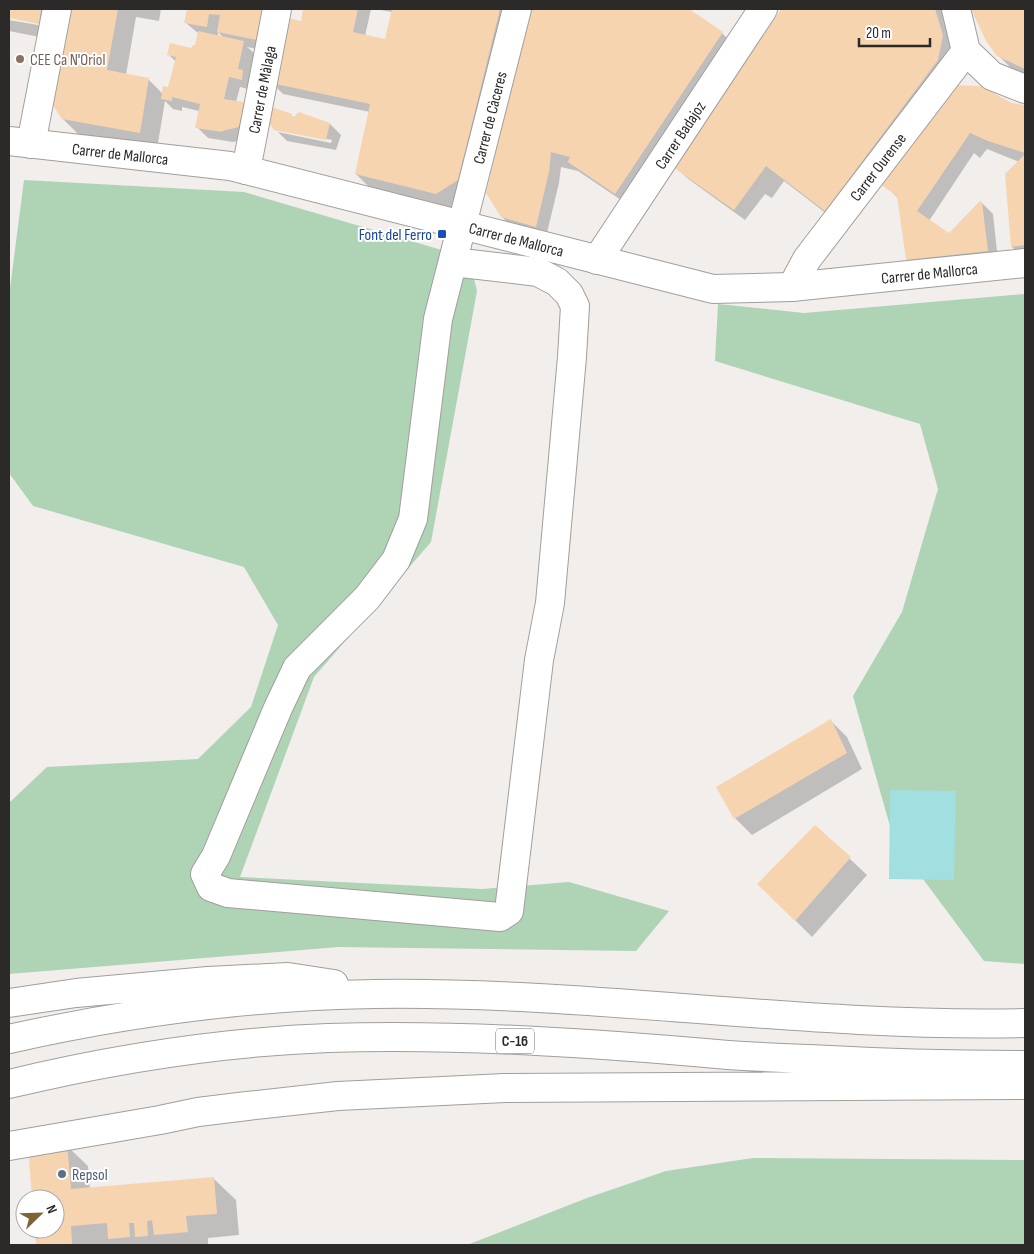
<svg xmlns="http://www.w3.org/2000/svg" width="1034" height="1254" viewBox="0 0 1034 1254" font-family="'Sofia Sans Condensed',sans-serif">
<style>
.green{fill:#afd3b5}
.water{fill:#a2dfe0}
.shadow{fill:#0003;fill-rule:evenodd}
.building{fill:#f7d4b0}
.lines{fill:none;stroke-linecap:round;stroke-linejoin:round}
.minor-casing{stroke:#a19e9c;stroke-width:30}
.highway-casing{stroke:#a19e9c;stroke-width:30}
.minor{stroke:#fff;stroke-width:28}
.highway{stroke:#fff;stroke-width:28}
.education-dot{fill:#8d6e63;stroke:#fff;stroke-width:2}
.transit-dot{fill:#1a4fb4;stroke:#fff;stroke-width:2}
.service-dot{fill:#5c6f8a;stroke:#fff;stroke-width:2}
.labels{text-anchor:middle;stroke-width:4;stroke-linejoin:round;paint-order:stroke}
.shield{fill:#fff;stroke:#6b6a69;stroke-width:1}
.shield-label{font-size:15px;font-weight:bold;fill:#2b2a29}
.education-label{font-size:16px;fill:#785e54;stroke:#fff;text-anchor:start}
.street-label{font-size:16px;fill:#2b2a29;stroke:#fff}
.transit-label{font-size:16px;fill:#164399;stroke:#fff;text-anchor:end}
.service-label{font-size:16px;fill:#4e5e75;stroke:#fff;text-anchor:start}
</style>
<rect width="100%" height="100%" fill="#f1eeec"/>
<path class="green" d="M24,180L244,192L469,258L477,291L431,542L314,677L240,877L482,889L569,882L669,911L636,951L338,947L9,974V803L47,767L198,759L251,707L278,625L244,567L33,506L9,473V296Z
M1025,294V964L984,961L894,840L853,696L902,612L938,489L920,424L715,361L718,304L804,313Z
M753,1158L1025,1160V1245H467L587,1198L666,1171Z"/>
<path class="water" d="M890,790L956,791L954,880L889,879Z"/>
<path class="shadow" d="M9,9H61L55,40L9,31V20L44,26L45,24L9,17Z
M63,9H161L159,21L136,17L126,75L149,80L163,94L169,89L176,62L168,54L192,49L196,46L199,34L186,23L188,9H268V51L247,47L254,53L249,78L254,83L252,90L240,87L236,102L244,103L255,114L250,138L233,142L208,138L197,127L199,111L182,107V111L173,109L165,101L157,149L80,136L63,119ZM218,32L224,38L218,37Z
M305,9H371L365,36L386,41L392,12L375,9H514L453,209L373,191L356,174L370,112L283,94L272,83L302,22Z
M532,9H686L722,33L733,44L627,204L578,171L561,167L559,183L546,237L513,228L502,217L515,78Z
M782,9H948L959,52L836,221L784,181L772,198L765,194L745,220L687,178L676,167Z
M973,9H1025V78L1015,72L998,55L976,18Z
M1012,104L1025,106V258H1023L1012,247L1019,162L987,149L980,158L974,153L929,221L949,234L982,203L993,214L998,261L918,270L907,259L899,199L882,183Z
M291,115L294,118L330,124L341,135L336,150L287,141L278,132L331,143L332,140L277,129V131L275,129Z
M831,721L847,737L862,769L752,835L735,818L717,787Z
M816,827L867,875L812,937L759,884Z
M66,1145L88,1166L90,1189L214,1179L236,1200L239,1235L208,1238V1245H38L36,1229H55V1199H34Z"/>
<path class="building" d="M9,9H41L39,24L9,18Z
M62,9H118L107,70L149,78L140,133L62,119L46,95Z
M187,9H265L257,40L217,32L220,15L209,14L207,27L184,23Z
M303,9H358L353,32L385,39L392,9H500L458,180L436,194L355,174L370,104L271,83L284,17L301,21Z
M530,9H689L723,32L615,194L568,162L570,157L551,152L549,172L536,227L501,217L486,193Z
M781,9H935L943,35L938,60L825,211L766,166L734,210L674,168L714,110Z
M971,9H1025V69L997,56L986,41Z
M198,31L244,41L238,69L243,70L242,80L229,77L224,99L244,102L239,127L222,131L223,132L195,128L200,104L172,97V101L161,99L163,86L168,87L176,57L167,55L170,43L191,48L193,45H195Z
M953,85L980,86L1012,103L1025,105V153L988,141L970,133L917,211L949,233L980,201L982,202L988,251L906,260L897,196L880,184Z
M266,105L292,114V117L295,116L299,112L330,123L326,140L274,130L263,115Z
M1025,154V245L1011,247L1005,174Z
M831,719L847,753L734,819L716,787Z
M815,825L851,857L795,921L757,884Z
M67,1143L71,1189L214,1177L217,1214L186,1216L188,1232L154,1235L152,1220L147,1221L148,1236L135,1237L134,1223H129L130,1237L108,1239L107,1223L71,1226L72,1244L36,1245L35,1229H55V1199H32L28,1146Z"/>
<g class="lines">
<defs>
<g id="minor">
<path d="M956,9L966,51L992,76L1025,89"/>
<path id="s1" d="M9,141L230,166L713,289L792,287L1025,263"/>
<path d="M31,144L57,9"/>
<path id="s2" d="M246,170L277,9"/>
<path id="s3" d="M597,260L763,9"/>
<path id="s4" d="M453,262L538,272L557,282L569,294L575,306L572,357L550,603L539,660L509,911L500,917L228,893L211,887L205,874L216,856L278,708L297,668L367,598L396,560L413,519L438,319L517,9"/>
<path id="s5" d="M792,287L807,259L966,51"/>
<path d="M9,1146L160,1120L198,1112L247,1106L338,1096L505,1088"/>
</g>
<path id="highway" d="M9,1003L76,993L208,981L288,977L334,984
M9,1039C129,1012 251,996 375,994C592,991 808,1028 1025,1023
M9,1084C113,1059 221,1042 328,1038C461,1034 595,1043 728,1055C755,1057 783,1058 810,1059C882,1063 953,1065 1025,1065
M505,1088L1025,1085"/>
</defs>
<use href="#minor" class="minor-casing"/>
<use href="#highway" class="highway-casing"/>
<use href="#minor" class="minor"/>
<use href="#highway" class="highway"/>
</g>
<circle class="education-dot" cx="20" cy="59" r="5"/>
<rect class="transit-dot" x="437" y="229" width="10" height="10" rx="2.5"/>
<circle class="service-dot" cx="62" cy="1174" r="5"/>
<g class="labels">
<rect class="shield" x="496" y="1028.5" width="38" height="25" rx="4"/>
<g class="shield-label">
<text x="515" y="1046">C-16</text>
</g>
<g class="education-label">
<text x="30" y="65">CEE Ca N'Oriol</text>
</g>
<g class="street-label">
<text dy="6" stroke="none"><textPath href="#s2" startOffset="82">Carrer de Màlaga</textPath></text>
<text dy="6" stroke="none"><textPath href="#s4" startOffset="1889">Carrer de Càceres</textPath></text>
<text dy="6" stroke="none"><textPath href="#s3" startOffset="150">Carrer Badajoz</textPath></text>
<text dy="6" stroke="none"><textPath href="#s1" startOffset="112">Carrer de Mallorca</textPath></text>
<text dy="6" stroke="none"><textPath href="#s5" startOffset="148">Carrer Ourense</textPath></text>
<text dy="6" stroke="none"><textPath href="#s1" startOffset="518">Carrer de Mallorca</textPath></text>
<text dy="6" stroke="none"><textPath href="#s1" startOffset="938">Carrer de Mallorca</textPath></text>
</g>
<g class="transit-label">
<text x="432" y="240">Font del Ferro</text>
</g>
<g class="service-label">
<text x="72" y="1180">Repsol</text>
</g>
</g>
<rect width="1034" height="1254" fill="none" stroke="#2b2a29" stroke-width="20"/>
<g transform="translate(40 1214) rotate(67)"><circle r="24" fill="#ffffff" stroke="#aaaaa9"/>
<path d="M0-4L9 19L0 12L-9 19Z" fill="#7d6435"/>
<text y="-8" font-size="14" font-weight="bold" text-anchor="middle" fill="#2b2a29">N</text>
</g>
<path d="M859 38v8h71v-8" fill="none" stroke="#2b2a29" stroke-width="2.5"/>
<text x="866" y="38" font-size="15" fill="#2b2a29" stroke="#ffffff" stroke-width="4" paint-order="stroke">20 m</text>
</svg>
